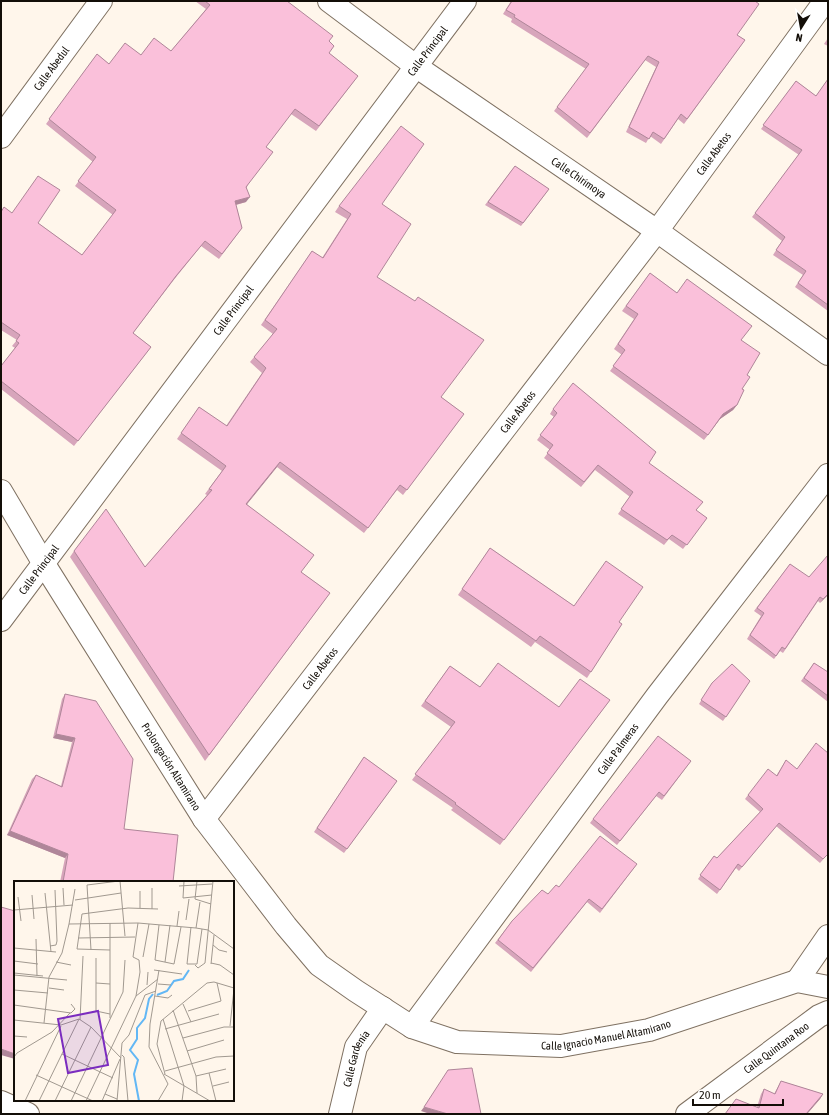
<svg xmlns="http://www.w3.org/2000/svg" width="829" height="1115" viewBox="0 0 829 1115" font-family="'Asap Condensed',sans-serif">
<style>
.lines{fill:none;stroke-linecap:round;stroke-linejoin:round}
.minor-casing{stroke:#7f7162;stroke-width:24}
.minor{stroke:#fff;stroke-width:22}
.wall{fill:#d7a5bb}
.shaded-wall{fill:#af8699}
.building{fill:#fac0da;stroke:#af8699}
.labels{text-anchor:middle;stroke-width:3;stroke-linejoin:round;paint-order:stroke}
.street-label{font-size:11px;fill:#130e08;stroke:#fff}
.inset-river{fill:none;stroke:#62b7f5;stroke-width:2}
.inset-road{fill:none;stroke:#a19990;stroke-width:1}
.view{fill:#7b2cbf;fill-opacity:0.15;stroke:#7b2cbf;stroke-width:2}
.inset-edge{fill:none;stroke:#130e08;stroke-width:2}
</style>
<rect width="100%" height="100%" fill="#fff6eb"/>
<g class="lines">
<defs>
<g id="minor">
<path id="s1" d="M329,1L417,67L657,231L828,354"/>
<path id="s2" d="M1,137L101,1"/>
<path id="s3" d="M1,491L44,564L204,819L286,926L319,965L356,991L412,1027L457,1042L561,1046L649,1030L797,981L828,987"/>
<path id="s4" d="M1,620L465,1"/>
<path id="s5" d="M204,819L657,231L825,1"/>
<path d="M797,981L828,936"/>
<path id="s6" d="M412,1027L657,696L828,475"/>
<path d="M1,1102L28,1114"/>
<path id="s7" d="M340,1114L356,1047L383,1008"/>
<path id="s8" d="M687,1114L819,1016L828,1012"/>
</g>
</defs>
<use href="#minor" class="minor-casing"/>
<use href="#minor" class="minor"/>
</g>
<path class="wall" d="M195,1H287L329,41V53L358,76L316,131L291,114L266,147L247,187L246,202L236,205L242,228L219,259L201,246L173,281L133,333L151,347L74,446L1,389V366L15,348L12,346L17,340L1,330V212L12,213L38,223L82,255L113,215L75,186L93,162L46,124L97,54L109,64L141,55L171,51L206,9Z
M511,1L737,35L745,40L684,124L678,119L661,144L650,136L646,143L626,132L656,67L645,60L587,138L554,111L586,69L511,22L512,19L503,14Z
M828,38V46L824,44Z
M828,79V311L795,287L803,275L773,255L782,241L752,217L799,155L761,129L796,81L816,96Z
M515,166L549,189L521,226L485,205Z
M382,204L377,277L441,397L464,414L403,495L397,490L364,533L277,467L247,504L301,572L330,593L205,761L70,557L74,551L145,567L207,495L205,494L222,471L177,439L199,407L226,426L262,373L250,362L273,334L261,325L312,251L322,258L347,219L335,212L339,206Z
M650,273L741,340L747,375L737,405L733,410L720,419L704,440L610,371L622,355L614,349L634,319L622,311Z
M553,409L649,463L697,511L707,518L683,549L669,539L664,545L618,514L630,497L595,470L581,487L544,458L550,450L537,440L554,417L550,414Z
M490,548L574,606L619,622L622,624L587,678L535,642L531,647L458,595Z
M790,564L828,595L820,603L818,601L783,653L780,651L774,659L747,639L761,616L754,611Z
M814,663L828,672V702L801,681Z
M450,666L480,687L559,707L610,700L500,845L451,810L453,808L412,780L451,727L421,706Z
M750,681L723,721L699,704L712,683Z
M65,694L124,829L173,882H60L65,858L7,835L32,779L36,775L61,786L72,742L53,738L62,699Z
M364,757L397,781L344,853L314,832Z
M786,760L828,854L820,863L776,826L739,871L736,868L717,894L698,879L714,856L717,858L760,812L745,799L748,795L776,776Z
M691,761L662,800L656,796L617,845L590,823L593,819Z
M637,864L600,913L587,902L531,972L495,943L512,921L548,894L559,887Z
M781,1081L823,1094L820,1099L807,1114H725L757,1107L761,1094L764,1089L774,1094Z"/>
<path class="shaded-wall" d="M250,197L246,202L231,206L235,201Z
M737,405L733,410L720,419L704,440L723,414Z
M280,462L277,467L243,509L246,504Z
M828,594V595L820,603L823,599Z
M56,734L75,738L72,742L53,738Z
M10,831L68,854L65,858L7,835Z
M1,1049L15,1054V1059L1,1055Z
M823,1094L820,1099L807,1114H806Z
M424,1107L448,1114H430L421,1111Z"/>
<path class="building" d="M205,1H287L333,36L329,41L334,46L329,53L358,76L319,126L295,109L266,147L273,152L246,187L250,197L235,201L242,228L222,254L205,241L176,276L133,333L151,347L78,441L1,381V366L19,343L16,341L20,335L1,322V212L4,207L12,213L38,176L60,190L38,223L82,255L116,210L78,181L96,157L49,119L97,54L109,64L125,43L141,55L154,38L171,51L210,5Z
M512,1H755L759,4L737,35L745,40L687,119L681,114L664,139L653,132L649,139L629,127L659,62L648,56L590,133L557,107L589,64L514,17L515,15L506,10Z
M828,79V305L798,283L806,271L776,250L785,237L755,213L802,150L763,125L796,81L816,96Z
M401,126L424,144L382,204L411,224L377,277L415,301L418,297L484,340L441,397L464,414L407,490L400,485L368,528L280,462L246,504L314,555L301,572L330,593L209,755L74,551L106,509L145,567L212,490L209,489L226,466L181,433L199,407L227,426L266,368L254,357L277,329L265,320L312,251L323,258L351,214L339,206Z
M515,166L549,189L523,223L488,202Z
M650,273L677,293L687,279L752,326L741,340L760,353L747,375L750,377L742,389L744,390L737,405L723,414L708,435L613,366L625,350L618,344L638,314L626,306Z
M573,383L656,452L649,463L703,502L696,510L707,518L687,545L672,535L667,540L621,509L633,492L598,465L584,482L547,453L553,445L540,435L557,413L553,409Z
M490,548L574,606L606,561L643,587L619,622L622,624L591,672L540,636L536,641L462,589Z
M828,555V594L823,599L820,597L785,649L782,647L776,656L750,635L764,613L757,608L790,564L809,577Z
M498,663L559,707L580,679L610,700L504,840L455,804L456,803L415,774L455,722L425,701L450,666L480,687Z
M814,663L828,672V696L804,678Z
M732,664L750,681L726,717L701,700L712,683Z
M65,694L96,701L133,759L124,829L178,835L173,882H63L68,854L10,831L36,775L62,787L75,738L56,734Z
M658,736L691,761L664,796L659,792L620,841L593,819Z
M816,743L828,753V854L823,859L779,823L742,867L738,864L720,890L700,875L714,856L717,858L763,809L748,795L768,769L777,776L786,760L797,769Z
M364,757L397,781L347,849L317,828Z
M600,836L637,864L602,909L589,899L533,968L498,940L512,921L542,890L548,894L556,885L559,887Z
M1,907L15,911V1054L1,1049Z
M472,1068L481,1114H448L424,1107L448,1070Z
M781,1081L823,1094L806,1114H725L736,1099L759,1108L764,1089L775,1094Z"/>
<g class="labels">
<g class="street-label">
<text dy="4" stroke="none"><textPath href="#s4" startOffset="711">Calle Principal</textPath></text>
<text dy="4" stroke="none"><textPath href="#s2" startOffset="85">Calle Abedul</textPath></text>
<text dy="4" stroke="none"><textPath href="#s5" startOffset="838">Calle Abetos</textPath></text>
<text dy="4" stroke="none"><textPath href="#s1" startOffset="306">Calle Chirimoya</textPath></text>
<text dy="4" stroke="none"><textPath href="#s4" startOffset="387">Calle Principal</textPath></text>
<text dy="4" stroke="none"><textPath href="#s5" startOffset="514">Calle Abetos</textPath></text>
<text dy="4" stroke="none"><textPath href="#s4" startOffset="63">Calle Principal</textPath></text>
<text dy="4" stroke="none"><textPath href="#s5" startOffset="190">Calle Abetos</textPath></text>
<text dy="4" stroke="none"><textPath href="#s6" startOffset="346">Calle Palmeras</textPath></text>
<text dy="4" stroke="none"><textPath href="#s3" startOffset="324">Prolongación Altamirano</textPath></text>
<text dy="4" stroke="none"><textPath href="#s3" startOffset="881">Calle Ignacio Manuel Altamirano</textPath></text>
<text dy="4" stroke="none"><textPath href="#s8" startOffset="111">Calle Quintana Roo</textPath></text>
<text dy="4" stroke="none"><textPath href="#s7" startOffset="58">Calle Gardenia</textPath></text>
</g>
</g>
<g transform="translate(14 881)">
<rect width="220" height="220" fill="#fff6eb"/>
<path class="inset-river" d="M143,114L153,110L160,100L169,98L175,89M125,220L120,193L124,179L116,169L123,158V147L131,137L135,118L139,113"/>
<path class="inset-road" d="M106,0L111,55M170,0L169,17L198,14M183,0L181,18L197,23M165,5L198,3M49,7L50,24M126,10V27M31,12L37,71M18,14L20,38M4,16L7,40M61,19L107,12M138,28V7M0,29L59,24M172,39L175,18M96,42V137M55,43L61,8M145,44L141,79L160,83L167,46M163,45L165,30M177,46L173,83H183L188,48M182,47L186,21M64,57L121,56M22,58L23,95M199,64L205,69L213,71M36,65L42,64L43,60L41,9M0,67L42,71M77,69L73,4L105,0M96,69L63,68L68,33L114,27L144,28M48,72L55,43L124,42L182,47L194,49L220,68M129,76L135,43M82,77V130L96,133M0,80L24,83M42,81L57,84M151,81L156,44M197,82L206,84L220,94M197,83L200,54M181,84L184,87L191,82L199,0M140,89L168,93M0,92L29,95M0,94L53,99M82,102L96,103M144,103L157,104M133,104L134,91M35,107L50,109M0,109L34,112M122,115L144,98M141,115L154,117L158,114M169,123L177,141M0,124L57,132L61,128L57,123M159,129L182,195L183,212M174,130L207,120L203,102M149,138L170,205L168,220M0,139L47,144L65,138L77,146L107,177M66,139L69,75M30,142L35,96L48,72M216,145L220,108M151,148L205,133M0,155L13,156M169,157L210,146H220M173,170L210,159M48,173L99,197M108,174L110,176L114,220M0,176L3,172L38,151L56,132M151,190L202,176L220,175M195,192L202,220M150,193L196,220M151,193L143,163L147,140L193,102L200,101L220,107M22,194L79,220M182,195L212,188M199,205L215,201M91,213L103,218M11,220L47,145M25,220L65,138M41,220L77,146M57,220L109,111L111,79M72,220L122,115L126,91L125,79L119,76L124,42M88,220L106,178M103,220L108,162L115,154L131,114L142,110M144,220L154,203L135,166L136,143L145,89"/>
<path class="view" d="M84,130L94,184L54,192L44,138Z"/>
<rect width="220" height="220" class="inset-edge"/>
</g>
<rect width="829" height="1115" fill="none" stroke="#130e08" stroke-width="4"/>
<g transform="translate(801 28) rotate(191)" stroke="#ffffff" stroke-width="3" paint-order="stroke">
<path d="M0-3L7 15L0 10L-7 15Z" fill="#130e08"/>
<text y="-6" font-size="11" font-weight="bold" text-anchor="middle" fill="#130e08">N</text>
</g>
<path d="M693 1099v6h90v-6" fill="none" stroke="#130e08" stroke-width="2"/>
<text x="699" y="1099" font-size="12" fill="#130e08" stroke="#ffffff" stroke-width="3" paint-order="stroke">20 m</text>
</svg>
